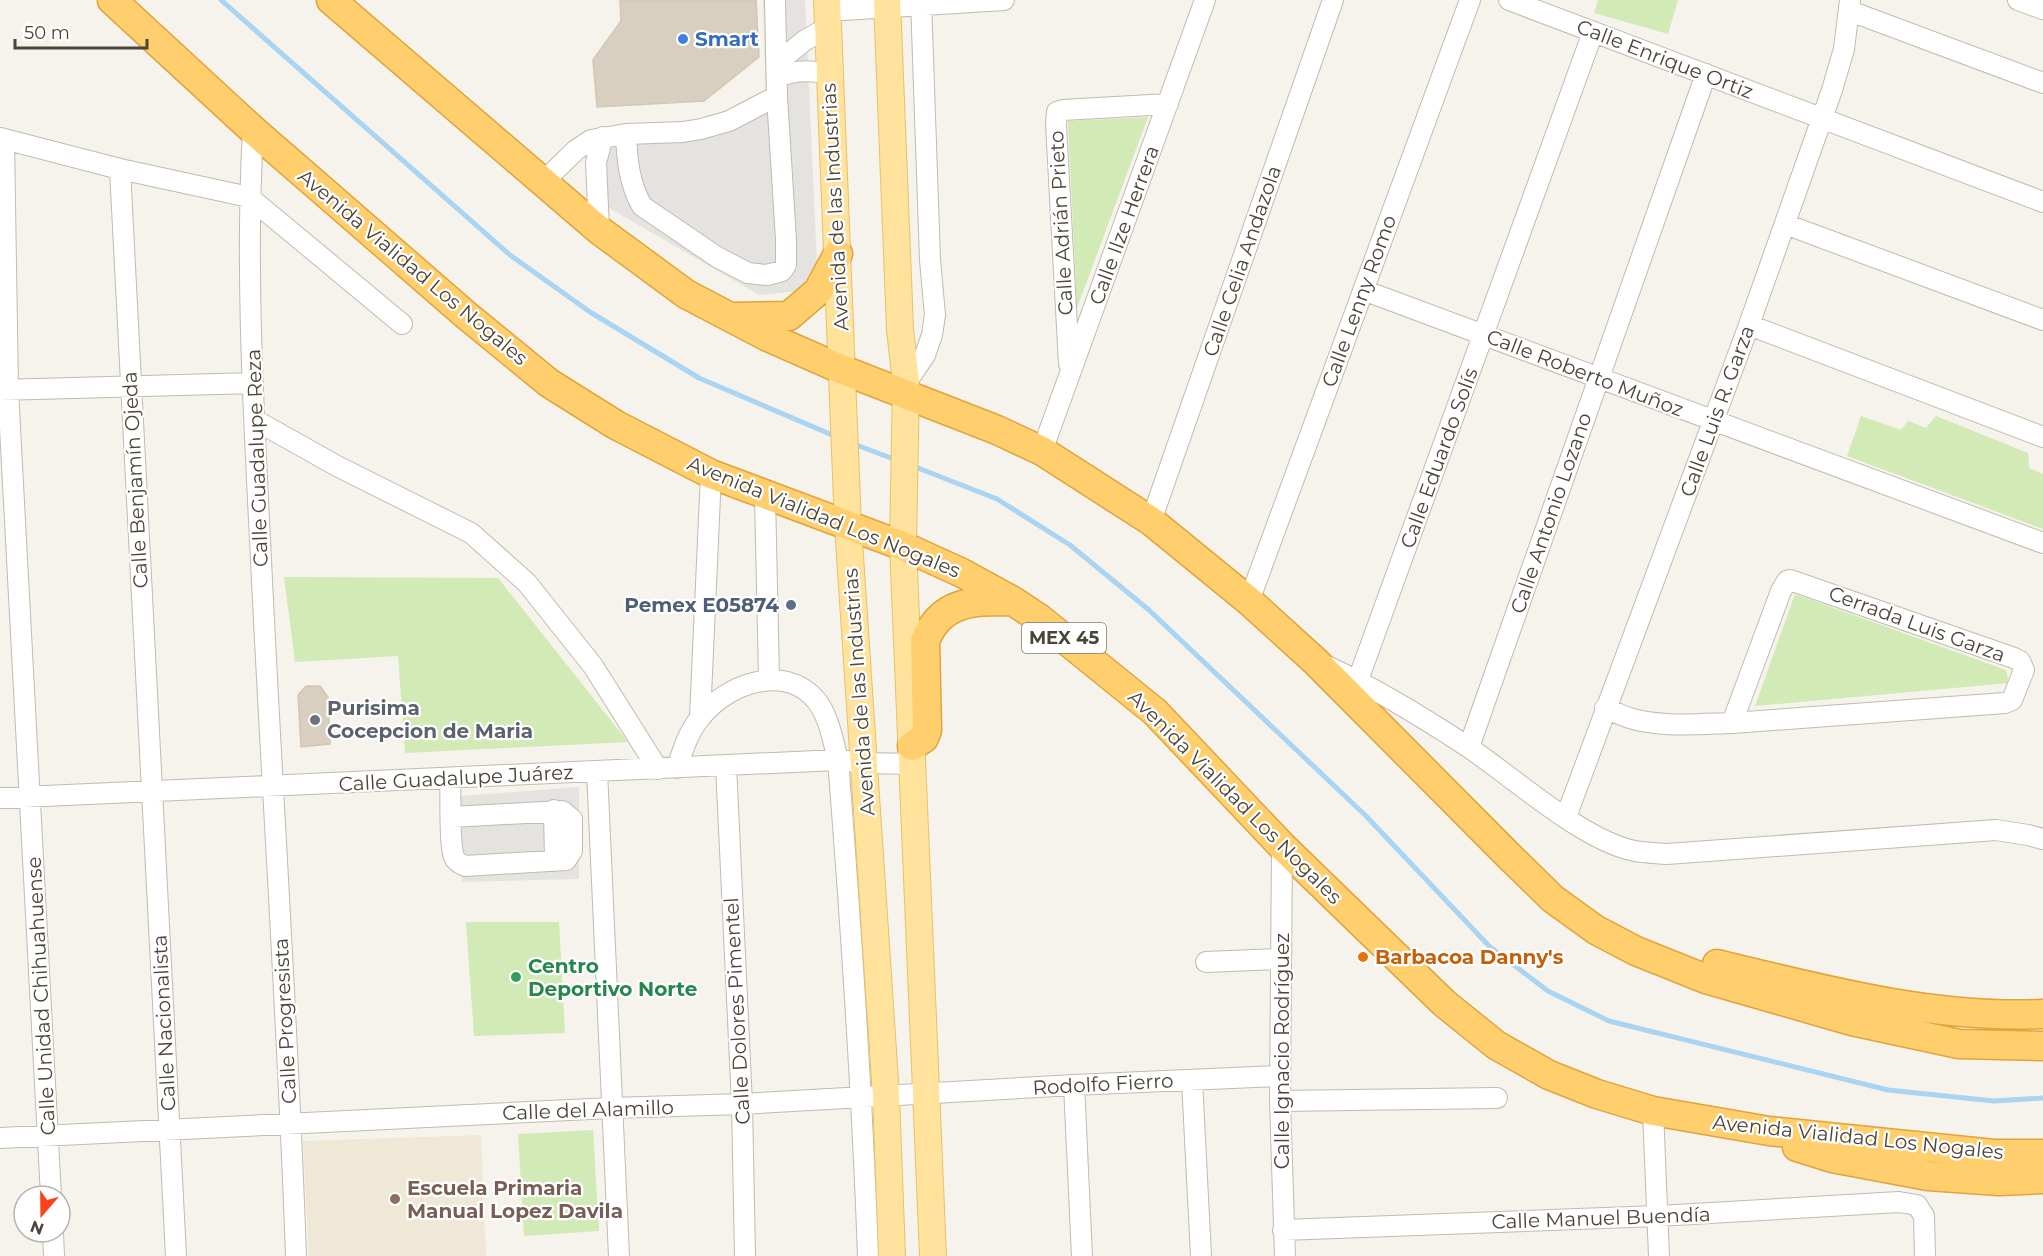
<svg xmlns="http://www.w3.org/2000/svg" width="2043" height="1256" viewBox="0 0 2043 1256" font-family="Montserrat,sans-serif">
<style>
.education{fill:#efe8d6}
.green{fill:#d2eab5}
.parking{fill:#e5e3e0}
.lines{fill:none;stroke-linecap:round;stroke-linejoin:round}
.stream{stroke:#a9d4f2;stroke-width:5}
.building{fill:#d8cfc1;stroke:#d3c7b4;stroke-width:1.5}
.minor-casing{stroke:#c2bbae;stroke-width:22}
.major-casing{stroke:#e6c16a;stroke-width:28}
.highway-casing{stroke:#e0a43c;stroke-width:31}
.minor{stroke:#fff;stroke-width:20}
.major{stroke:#ffe39c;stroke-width:26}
.highway{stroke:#ffcf6e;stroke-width:28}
.shop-dot{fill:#3f7fe0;stroke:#fff;stroke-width:2}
.service-dot{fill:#5c6f8a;stroke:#fff;stroke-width:2}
.worship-dot{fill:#6b7280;stroke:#fff;stroke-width:2}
.food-dot{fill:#e8710a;stroke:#fff;stroke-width:2}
.leisure-dot{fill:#2e9e5b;stroke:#fff;stroke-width:2}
.education-dot{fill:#8d6e63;stroke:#fff;stroke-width:2}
.labels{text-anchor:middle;stroke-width:4.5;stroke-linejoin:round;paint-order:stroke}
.shield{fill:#fff;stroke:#817c74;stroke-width:1.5}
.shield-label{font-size:18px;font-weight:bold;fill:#4b4439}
.shop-label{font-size:20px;font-weight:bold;fill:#366cbe;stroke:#fff;text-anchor:start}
.street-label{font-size:20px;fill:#4b4439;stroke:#fff}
.service-label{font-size:20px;font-weight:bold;fill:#4e5e75;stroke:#fff;text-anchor:end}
.worship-label{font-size:20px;font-weight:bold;fill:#5b616d;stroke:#fff;text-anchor:start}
.food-label{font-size:20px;font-weight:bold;fill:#c56008;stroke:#fff;text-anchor:start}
.leisure-label{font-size:20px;font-weight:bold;fill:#27864d;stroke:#fff;text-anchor:start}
.education-label{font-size:20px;font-weight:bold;fill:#785e54;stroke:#fff;text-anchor:start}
</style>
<rect width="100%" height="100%" fill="#f6f3ec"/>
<path class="education" d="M481,1135L486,1256H309L303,1141Z"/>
<path class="green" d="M1598,0H1678L1668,34L1594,13Z
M1148,117L1077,308L1068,121Z
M1861,416L1901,430L1908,421L1926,428L1936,416L2028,453L2029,468L2043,474V529L1847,456Z
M284,577L498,578L628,742L405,753L398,656L295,662Z
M1795,594L2006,670L2009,683L1755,706Z
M466,922H559L565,1033L474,1036Z
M593,1130L599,1231L524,1236L518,1134Z"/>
<path class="parking" d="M763,0H805L817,264L799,291L759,295L609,208L604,142L715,136L766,107Z
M579,787V879L462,882L460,796Z"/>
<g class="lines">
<path class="stream" d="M221,0L510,255L590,312L699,378L837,437
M851,443L899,461
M913,466L997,499L1070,545L1149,610L1366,816L1490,947L1548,991L1609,1021L1888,1090L1994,1101L2043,1098"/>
</g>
<path class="building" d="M620,0H756L759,57L704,101L597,107L593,60L621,21Z
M306,686H320L328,697L330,744L301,747L298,695Z"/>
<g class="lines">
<defs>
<path id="minor" d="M1509,0L2043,202
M2018,0L2043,9
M827,11L1004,0
M1850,11L2043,83
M777,63L804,41L828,27
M777,77C796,70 810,70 830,74
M253,130C245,273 254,417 261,560C272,792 288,1024 296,1256
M626,134C627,160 629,183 642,206L717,257L748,273L767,275L782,271L786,265V240L777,96
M0,138L120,169L249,197L402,324
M4,139L8,390L51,1196
M120,169L176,1256
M543,182L576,150L591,140L626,134L683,132L701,129L729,121L777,96L775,0
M1785,224L2043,320
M599,230L596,162L603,137
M1363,290L2043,543
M1749,325L2043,437
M1069,364L1056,124L1057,112L1063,110L1168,104
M906,383L925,355L932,335L935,315L930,260L921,0
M0,390L253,383
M255,420L337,466L471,533L527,583L593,666L658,769
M1042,451L1205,0
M765,495L769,679
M1151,521L1333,0
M1249,601L1470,0
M1329,667C1377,689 1424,718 1468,747C1513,777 1583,841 1635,851C1645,853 1657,853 1667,854L1996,830L2028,835L2043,839
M1358,680L1593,32
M1605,708C1615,712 1626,718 1637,720C1668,727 1700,724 1732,723L2005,703L2012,700L2024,670L2020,661L2014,658L1790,580L1787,581L1781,591L1732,723
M700,717L711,474
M1469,747L1706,74
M726,765L742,1104L745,1256
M677,768C683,749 688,733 700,718C725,685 784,662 816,700C829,716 833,741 838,760C851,925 862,1090 868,1256
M597,771L619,1256
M450,778C451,794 449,845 454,857C456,862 460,864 465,866L566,860L572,851V819L562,811L452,817
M0,798L838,760L864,763L913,764
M554,810L555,861
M1566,817L1749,325L1832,90L1844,49L1850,0
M1282,846L1280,1101L1285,1256
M1206,962L1281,959
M1192,1080L1201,1256
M1074,1085L1082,1256
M1280,1101L1497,1098
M1653,1111L1659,1256
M0,1138L611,1108L742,1104L1074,1085L1280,1076
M1283,1230L1658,1216L1899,1202L1917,1205L1924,1216L1925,1256
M53,1232L54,1256"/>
<path id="major" d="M827,0L848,526L886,1096L892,1256
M887,0L900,329L906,383L903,546L933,1256"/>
<path id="highway" d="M112,0L253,130L466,315L549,383L616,425L711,474L903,546L962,573L1013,601L1040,619L1155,712L1282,846L1444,1003L1496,1045L1549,1075L1597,1094L1653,1111L1769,1131L1994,1154H2043
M331,0L599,230L686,294L768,337L843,370L997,430L1042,451L1151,521L1249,601L1315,661L1508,855L1553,899L1596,930L1636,951L1706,979L1852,1021L1959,1044L2043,1046
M733,317L789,316L818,291L838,254
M912,746L924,738L927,730L925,641C941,600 974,601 1012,601
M1717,964C1824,990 1932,1019 2043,1014
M1797,1147L1832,1158L1928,1176L1999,1181L2043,1179"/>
</defs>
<use href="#minor" class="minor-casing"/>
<use href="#major" class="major-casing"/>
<use href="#highway" class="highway-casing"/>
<use href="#minor" class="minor"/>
<use href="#major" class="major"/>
<use href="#highway" class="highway"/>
</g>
<circle class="shop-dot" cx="683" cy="39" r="6"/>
<circle class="service-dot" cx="791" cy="605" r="6"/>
<circle class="worship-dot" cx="315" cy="720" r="6"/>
<circle class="food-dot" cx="1363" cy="957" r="6"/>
<circle class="leisure-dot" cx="516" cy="977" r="6"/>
<circle class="education-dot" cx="395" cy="1199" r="6"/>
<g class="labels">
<rect class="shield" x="1022" y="623" width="84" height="30" rx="4.5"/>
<g class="shield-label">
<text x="1064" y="644">MEX 45</text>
</g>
<g class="shop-label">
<text x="695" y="46">Smart</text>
</g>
<g class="street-label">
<text transform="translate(1665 59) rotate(21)" y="7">Calle Enrique Ortiz</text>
<text transform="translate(835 207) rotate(-93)" y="7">Avenida de las Industrias</text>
<text transform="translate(1061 223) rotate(-93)" y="7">Calle Adrián Prieto</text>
<text transform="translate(1124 225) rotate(-70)" y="7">Calle Ilze Herrera</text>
<text transform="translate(1242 261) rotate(-71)" y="7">Calle Celia Andazola</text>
<text transform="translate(413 267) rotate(40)" y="7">Avenida Vialidad Los Nogales</text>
<text transform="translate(1359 301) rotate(-70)" y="7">Calle Lenny Romo</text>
<text transform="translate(1585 373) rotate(21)" y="7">Calle Roberto Muñoz</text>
<text transform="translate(1717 411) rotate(-70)" y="7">Calle Luis R. Garza</text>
<text transform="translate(257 458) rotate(-92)" y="7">Calle Guadalupe Reza</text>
<text transform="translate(1439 458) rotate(-70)" y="7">Calle Eduardo Solís</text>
<text transform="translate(135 480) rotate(-93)" y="7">Calle Benjamín Ojeda</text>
<text transform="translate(1551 513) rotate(-71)" y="7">Calle Antonio Lozano</text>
<text transform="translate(824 517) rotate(22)" y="7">Avenida Vialidad Los Nogales</text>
<text transform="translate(1917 624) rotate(20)" y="7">Cerrada Luis Garza</text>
<text transform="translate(859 692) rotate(-94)" y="7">Avenida de las Industrias</text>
<text transform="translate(456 778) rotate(-3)" y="7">Calle Guadalupe Juárez</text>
<text transform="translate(1235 797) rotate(45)" y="7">Avenida Vialidad Los Nogales</text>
<text transform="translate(41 996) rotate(-93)" y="7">Calle Unidad Chihuahuense</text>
<text transform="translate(737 1011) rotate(-93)" y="7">Calle Dolores Pimentel</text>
<text transform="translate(285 1021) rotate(-93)" y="7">Calle Progresista</text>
<text transform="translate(164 1023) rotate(-93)" y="7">Calle Nacionalista</text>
<text transform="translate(1282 1051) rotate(-90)" y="7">Calle Ignacio Rodríguez</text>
<text transform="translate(1103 1084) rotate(-3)" y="7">Rodolfo Fierro</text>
<text transform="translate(588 1110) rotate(-2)" y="7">Calle del Alamillo</text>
<text transform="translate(1858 1137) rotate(6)" y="7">Avenida Vialidad Los Nogales</text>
<text transform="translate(1601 1218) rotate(-2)" y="7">Calle Manuel Buendía</text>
</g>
<g class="service-label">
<text x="779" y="612">Pemex E05874</text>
</g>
<g class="worship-label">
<text x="327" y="715">Purisima<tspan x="327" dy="23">Cocepcion de Maria</tspan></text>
</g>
<g class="food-label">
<text x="1375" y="964">Barbacoa Danny's</text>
</g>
<g class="leisure-label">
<text x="528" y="973">Centro<tspan x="528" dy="23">Deportivo Norte</tspan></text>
</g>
<g class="education-label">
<text x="407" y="1195">Escuela Primaria<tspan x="407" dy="23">Manual Lopez Davila</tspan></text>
</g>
</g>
<g transform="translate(42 1214) rotate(200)"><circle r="28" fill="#ffffff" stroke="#b7b4b0" stroke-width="1.5"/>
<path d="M0-4.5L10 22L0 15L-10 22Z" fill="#fc3f1d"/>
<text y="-9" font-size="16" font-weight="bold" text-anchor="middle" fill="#4b4439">N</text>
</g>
<path d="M15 39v9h132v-9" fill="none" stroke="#4b4439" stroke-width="3"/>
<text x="24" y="39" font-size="18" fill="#4b4439" stroke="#ffffff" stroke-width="4.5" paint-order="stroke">50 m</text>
</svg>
